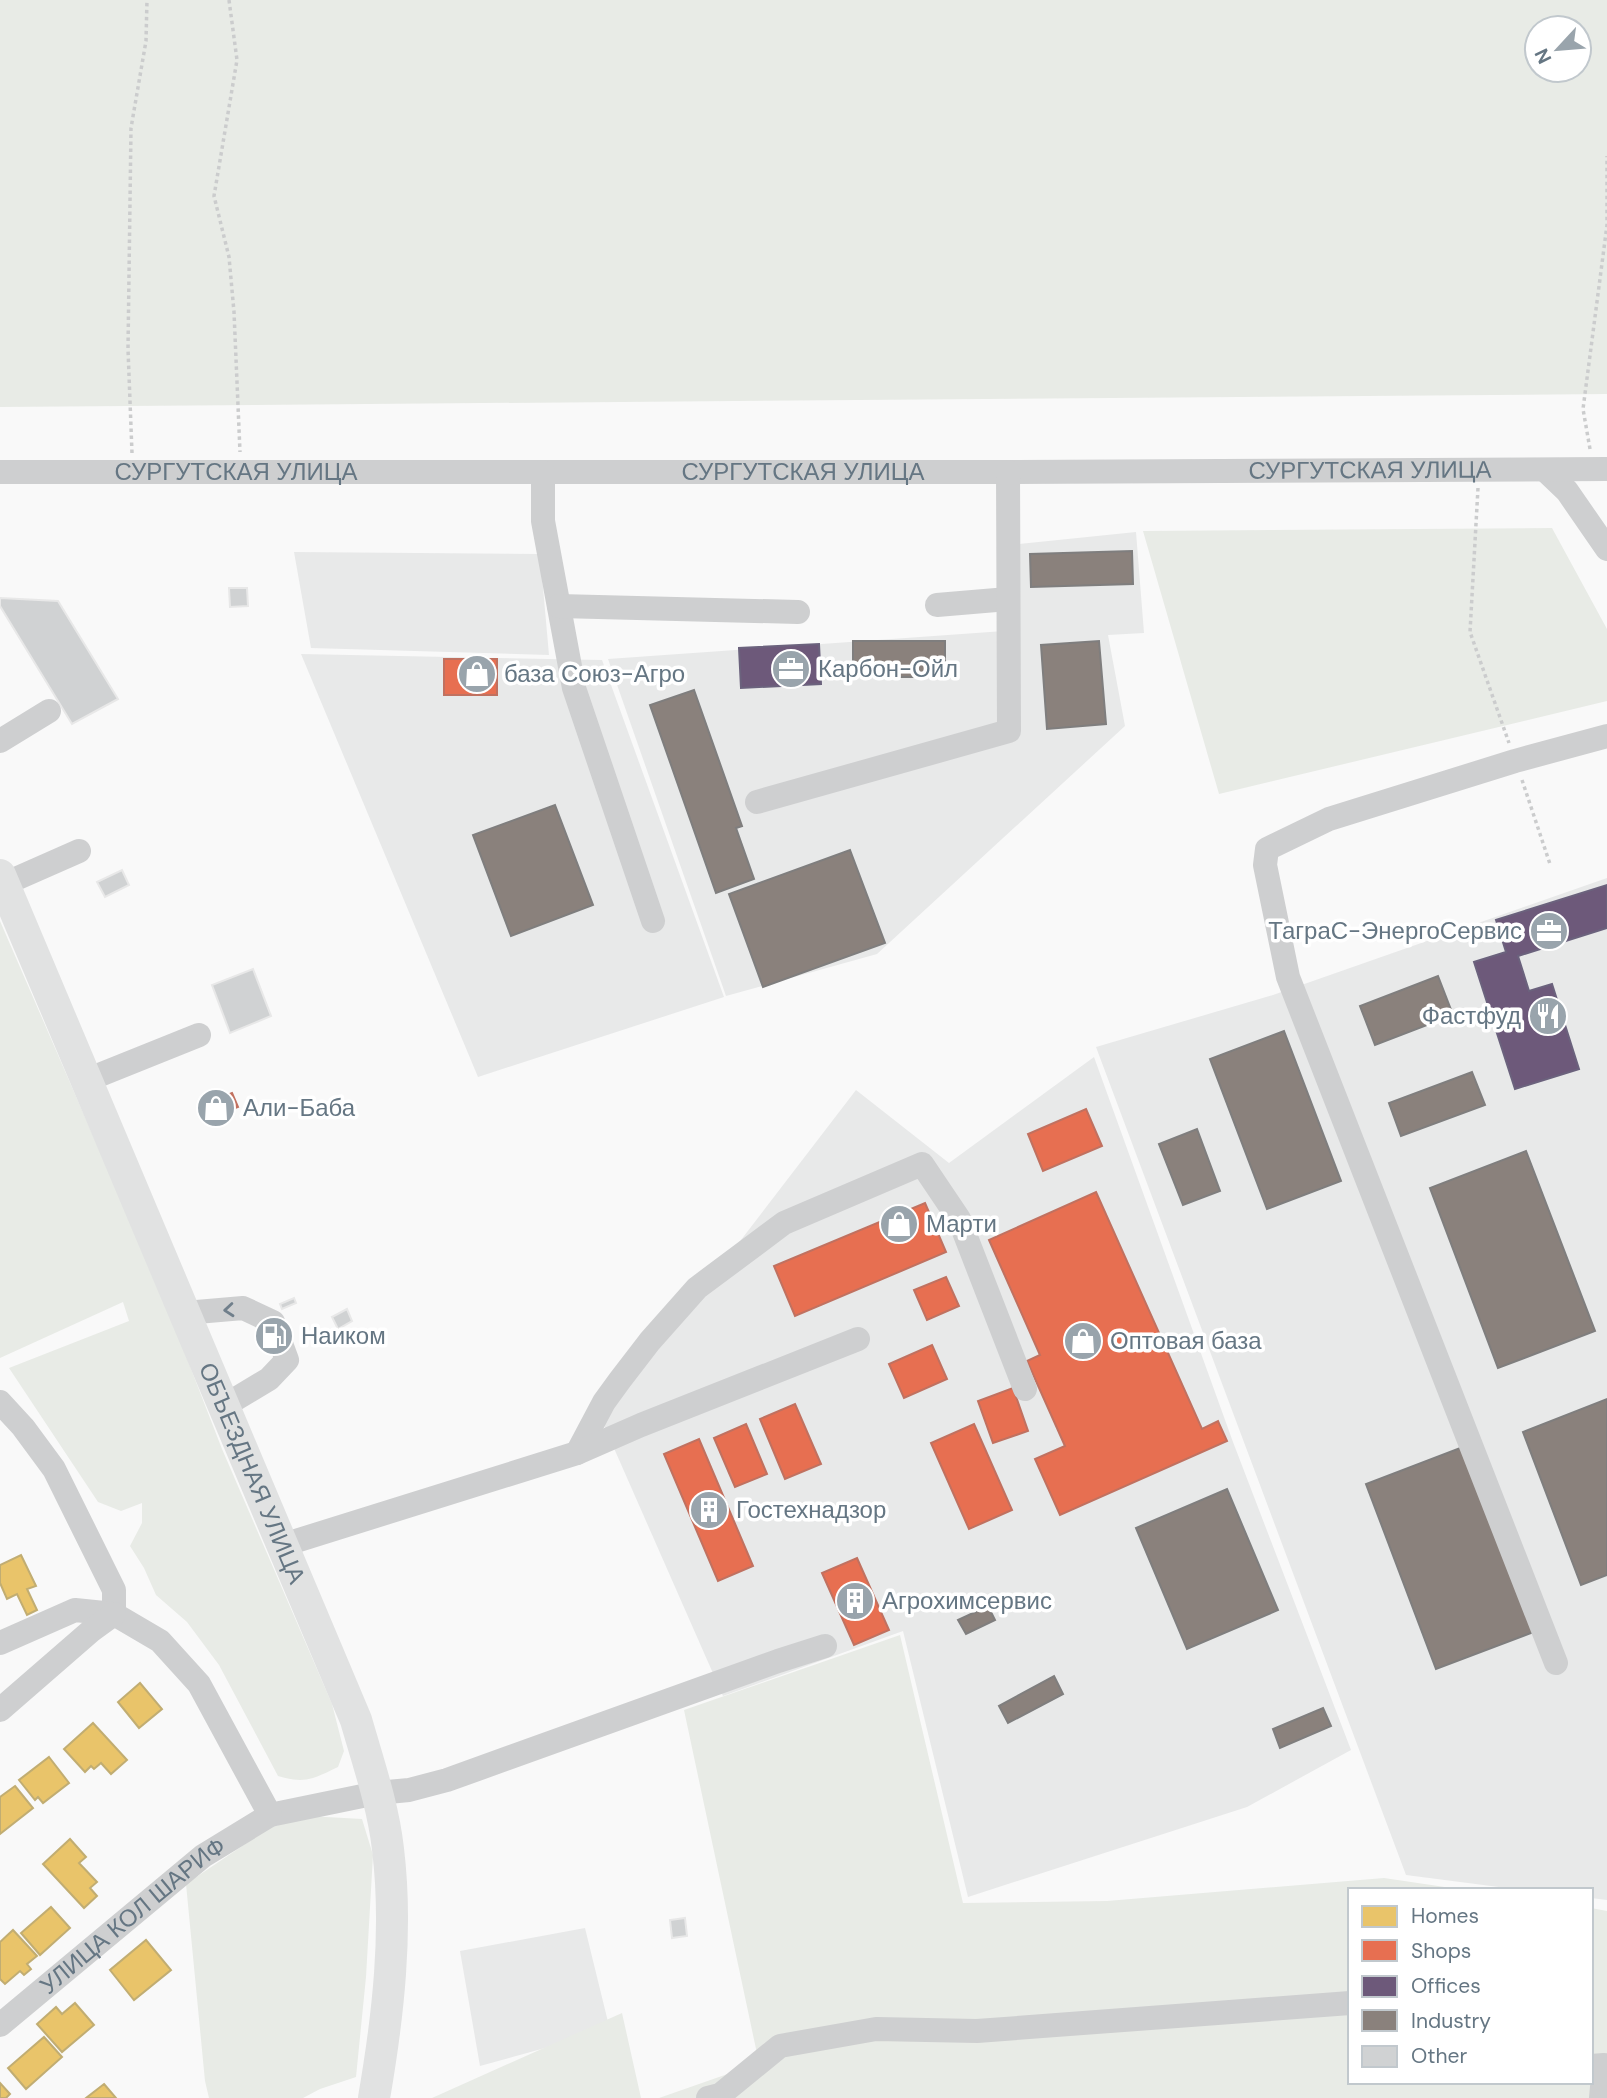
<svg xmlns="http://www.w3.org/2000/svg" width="1607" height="2098" viewBox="0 0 1607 2098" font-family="'DM Sans',sans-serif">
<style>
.built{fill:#e8e9e9}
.green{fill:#e8ebe6;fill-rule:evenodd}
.homes{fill:#e9c46a;stroke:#c1ad72;stroke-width:2}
.shops{fill:#e76f51;stroke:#c07160;stroke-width:2}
.offices{fill:#6d597a;stroke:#6b627d;stroke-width:2}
.industry{fill:#8a817c;stroke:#7f7e7e;stroke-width:2}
.building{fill:#d0d2d3;stroke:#e8e8e8;stroke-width:2}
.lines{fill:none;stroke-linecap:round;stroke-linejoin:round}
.path{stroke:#cbcccd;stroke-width:3.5;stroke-dasharray:3.5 3.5;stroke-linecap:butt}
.minor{stroke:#cecfd0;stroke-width:24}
.major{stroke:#e1e2e2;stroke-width:32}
.oneway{stroke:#707f8b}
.labels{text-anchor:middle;stroke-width:7;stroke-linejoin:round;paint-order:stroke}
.street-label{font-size:24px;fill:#657683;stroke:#fff}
.poi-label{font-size:24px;fill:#657683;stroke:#fff;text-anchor:start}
</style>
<rect width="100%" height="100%" fill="#f9f9f9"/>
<path class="built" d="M1136,532L1144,633L1108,635L1125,726L877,954L726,996L608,659L1019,630V544Z
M294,552L540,554L549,655L311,648Z
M301,654L602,660L724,997L478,1077Z
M1607,878V1900L1591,1898V1890H1522L1406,1875L1096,1047L1273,995Z
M1094,1057L1233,1442L1351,1750L1247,1807L968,1897L903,1631L723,1696L602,1421L856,1090L949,1163Z
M585,1928L610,2030L480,2066L460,1951Z"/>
<path class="green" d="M0,0H1607V394L0,407ZM1537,28H1579V70H1537Z
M1552,528L1607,629V701L1219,794L1143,531Z
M0,921L165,1302L222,1449L332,1704L344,1751L338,1767C313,1779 305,1784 278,1776L219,1665L187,1622L156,1595L144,1568L130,1546L142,1523V1503L121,1511L98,1502L9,1368L129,1321L123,1302L0,1358Z
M900,1635L963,1903L1107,1901L1384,1878L1465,1890H1350V2082H1591V1908L1607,1911V2098H659L759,2063L684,1710Z
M308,1816L362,1819L373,1855L366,1977L356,2077L320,2089L303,2098H209L205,2081L186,1884L269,1828Z
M622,2013L641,2098H432Z"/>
<path class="homes" d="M21,1555L36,1586L27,1589L37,1610L27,1615L17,1594L7,1599L0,1583V1565Z
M140,1683L162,1709L139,1728L118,1702Z
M93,1723L127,1760L111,1774L101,1763L94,1769L91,1766L85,1772L64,1749Z
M49,1757L69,1783L43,1803L38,1797L35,1800L19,1780Z
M15,1786L33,1808L0,1834V1797Z
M70,1839L86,1857L79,1863L97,1882L90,1888L97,1896L84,1908L43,1864Z
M51,1907L70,1928L40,1955L21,1933Z
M13,1930L37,1956L27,1964L31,1969L24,1975L20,1971L5,1984L0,1979V1942Z
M146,1940L171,1970L134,2000L110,1970Z
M75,2003L94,2025L62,2052L37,2024L56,2007L62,2014Z
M44,2037L62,2057L26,2089L8,2068Z
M0,2083L10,2094L6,2098H0Z
M104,2084L116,2098H86Z"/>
<path class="shops" d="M444,659H497V695H444Z
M232,1093L238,1107L206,1119L200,1106Z
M1086,1109L1102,1146L1043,1171L1028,1134Z
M1096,1192L1202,1429L1218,1421L1227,1441L1060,1515L1035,1459L1065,1446L1027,1361L1040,1355L989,1240Z
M925,1203L946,1252L795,1316L774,1266Z
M946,1277L959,1306L927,1320L914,1290Z
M932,1345L947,1379L904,1398L889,1364Z
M1013,1388L1028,1431L993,1443L978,1401Z
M795,1404L821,1464L785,1479L760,1419Z
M746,1424L767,1474L735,1487L714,1438Z
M974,1424L1012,1510L969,1529L931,1443Z
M699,1439L753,1566L718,1581L664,1454Z
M857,1558L889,1630L854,1645L822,1573Z"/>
<path class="offices" d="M819,644L821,684L741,688L739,648Z
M1607,885V928L1518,956L1529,991L1552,984L1579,1069L1515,1089L1474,962L1506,952L1496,920Z"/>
<path class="industry" d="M1132,551L1133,584L1031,587L1030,554Z
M853,641H945V677H853Z
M1099,641L1106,724L1047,729L1041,645Z
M694,690L742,826L736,828L754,879L716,893L650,705Z
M555,805L593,905L511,936L473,835Z
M850,850L885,943L763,987L729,894Z
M1438,976L1453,1015L1375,1045L1360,1006Z
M1284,1031L1341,1181L1267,1209L1210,1059Z
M1472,1072L1485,1105L1401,1136L1389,1103Z
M1197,1129L1220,1191L1183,1205L1159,1144Z
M1526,1151L1595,1331L1498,1368L1430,1188Z
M1607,1399V1575L1581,1585L1523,1432Z
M1468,1445L1539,1630L1436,1669L1366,1484Z
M1227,1489L1278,1610L1187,1649L1136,1528Z
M988,1606L995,1620L966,1634L958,1620Z
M1054,1676L1063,1694L1008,1723L999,1706Z
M1323,1708L1331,1726L1280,1748L1273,1729Z"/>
<path class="building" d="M229,588H247L248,606L230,607Z
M0,598L58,601L118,699L72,724L0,606Z
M122,870L129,885L105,897L97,882Z
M253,969L271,1016L230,1033L212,985Z
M294,1298L296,1303L282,1309L280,1304Z
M347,1309L352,1321L338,1329L332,1317Z
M685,1918L687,1936L672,1938L670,1920Z"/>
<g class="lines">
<path class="path" d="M229,0L237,60L214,196L229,257L234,312L240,452
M1590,449L1583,409L1607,225V156
M132,453L128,349L131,128L146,41L147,0
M1478,488L1470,632L1509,743
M1522,780L1550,864"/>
<g class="minor">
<path d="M1545,470L1567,491L1607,549"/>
<path id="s1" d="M0,472H1008L1607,469"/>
<path d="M543,472V521L574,688L653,921"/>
<path d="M937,605L1008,599"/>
<path d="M559,606L798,612"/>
<path d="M0,741L49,711"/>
<path d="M757,802L1009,731L1008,472"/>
<path d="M4,884L79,851"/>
<path d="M87,1080L199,1035"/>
<path d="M185,1313L243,1308L273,1322L287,1360L269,1379L224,1406"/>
<path d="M0,1402L23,1427L54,1469L114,1590V1614L160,1641L199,1684L270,1815L377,1793L409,1790L447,1780L778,1661L825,1646"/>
<path d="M577,1453L604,1402L620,1380L650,1341L697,1288L784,1223L922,1164L959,1219L1025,1389"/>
<path d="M283,1545L577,1453L641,1425L858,1339"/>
<path d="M0,1643L75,1610L114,1614"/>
<path d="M1556,1663L1288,977L1265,865L1267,849L1329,819L1515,761L1607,736"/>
<path d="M0,1710L92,1630L114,1614"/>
<path id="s2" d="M0,2025L203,1856L270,1815"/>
<path d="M1591,2066L1604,2065L1601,2098"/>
<path d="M708,2098L720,2095L780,2046L876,2029L977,2031L1350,2003"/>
</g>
<path class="major" id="s3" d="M0,875L356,1720C368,1762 383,1805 388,1849C398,1931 388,2017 374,2098"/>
</g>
<defs><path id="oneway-chevron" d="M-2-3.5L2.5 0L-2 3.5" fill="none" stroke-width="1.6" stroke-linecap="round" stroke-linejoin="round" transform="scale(1.75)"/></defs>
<use class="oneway" href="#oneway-chevron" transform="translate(229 1310) rotate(175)"/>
<defs>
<symbol id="office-disc" viewBox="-11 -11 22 22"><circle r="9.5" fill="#99a4ac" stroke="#fff"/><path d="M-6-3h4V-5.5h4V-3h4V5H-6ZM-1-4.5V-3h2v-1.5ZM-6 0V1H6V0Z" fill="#fff"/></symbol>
<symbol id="shop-disc" viewBox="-11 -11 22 22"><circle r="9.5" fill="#99a4ac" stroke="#fff"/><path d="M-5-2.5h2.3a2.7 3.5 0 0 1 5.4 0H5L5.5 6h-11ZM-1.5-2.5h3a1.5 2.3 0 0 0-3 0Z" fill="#fff"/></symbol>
<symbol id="restaurant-disc" viewBox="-11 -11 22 22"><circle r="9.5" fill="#99a4ac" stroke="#fff"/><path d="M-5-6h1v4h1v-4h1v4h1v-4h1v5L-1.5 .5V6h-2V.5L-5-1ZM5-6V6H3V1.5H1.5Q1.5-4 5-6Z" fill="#fff"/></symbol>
<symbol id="fuel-disc" viewBox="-11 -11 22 22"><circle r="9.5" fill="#99a4ac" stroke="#fff"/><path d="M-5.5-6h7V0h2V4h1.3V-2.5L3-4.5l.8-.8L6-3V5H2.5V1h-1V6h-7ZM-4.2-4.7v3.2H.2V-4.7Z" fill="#fff"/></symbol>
<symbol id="building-disc" viewBox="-11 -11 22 22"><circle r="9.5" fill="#99a4ac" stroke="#fff"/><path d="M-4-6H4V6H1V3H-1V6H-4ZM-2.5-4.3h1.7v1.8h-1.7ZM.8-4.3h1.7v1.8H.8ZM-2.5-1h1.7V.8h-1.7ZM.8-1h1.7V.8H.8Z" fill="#fff"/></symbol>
</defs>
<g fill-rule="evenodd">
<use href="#office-disc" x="769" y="647" width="44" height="44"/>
<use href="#shop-disc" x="455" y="652" width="44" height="44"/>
<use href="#office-disc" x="1527" y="909" width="44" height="44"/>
<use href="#restaurant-disc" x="1526" y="994" width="44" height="44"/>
<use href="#shop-disc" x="194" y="1086" width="44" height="44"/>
<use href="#shop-disc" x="877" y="1202" width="44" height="44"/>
<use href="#fuel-disc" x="252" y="1314" width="44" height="44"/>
<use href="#shop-disc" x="1061" y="1319" width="44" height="44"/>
<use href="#building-disc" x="687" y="1488" width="44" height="44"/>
<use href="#building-disc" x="833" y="1579" width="44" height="44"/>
</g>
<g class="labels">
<g class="street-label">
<text dy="8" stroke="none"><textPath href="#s1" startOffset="1370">СУРГУТСКАЯ УЛИЦА</textPath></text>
<text dy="8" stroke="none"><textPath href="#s1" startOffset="803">СУРГУТСКАЯ УЛИЦА</textPath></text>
<text dy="8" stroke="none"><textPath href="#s1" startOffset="236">СУРГУТСКАЯ УЛИЦА</textPath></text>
<text dy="8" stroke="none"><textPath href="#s3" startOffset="649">ОБЪЕЗДНАЯ УЛИЦА</textPath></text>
<text dy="8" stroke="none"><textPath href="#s2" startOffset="172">УЛИЦА КОЛ ШАРИФ</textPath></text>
</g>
<g class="poi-label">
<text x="818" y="677">Карбон-Ойл</text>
<text x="504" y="682">база Союз-Агро</text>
<text x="1522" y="939" text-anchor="end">ТаграС-ЭнергоСервис</text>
<text x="1521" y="1024" text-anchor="end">Фастфуд</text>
<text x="243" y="1116">Али-Баба</text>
<text x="926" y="1232">Марти</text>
<text x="301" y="1344">Наиком</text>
<text x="1110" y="1349">Оптовая база</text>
<text x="736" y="1518">Гостехнадзор</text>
<text x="882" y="1609">Агрохимсервис</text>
</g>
</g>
<rect x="1348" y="1888" width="245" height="196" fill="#ffffff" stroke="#c1c8cd" stroke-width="2"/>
<rect x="1362" y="1906" width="35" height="21" fill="#e9c46a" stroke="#c1c8cd" stroke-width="2"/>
<text x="1411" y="1923" font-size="21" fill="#657683">Homes</text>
<rect x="1362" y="1940" width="35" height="21" fill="#e76f51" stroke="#c1c8cd" stroke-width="2"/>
<text x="1411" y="1958" font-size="21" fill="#657683">Shops</text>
<rect x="1362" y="1976" width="35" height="21" fill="#6d597a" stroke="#c1c8cd" stroke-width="2"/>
<text x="1411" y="1993" font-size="21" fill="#657683">Offices</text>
<rect x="1362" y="2010" width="35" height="21" fill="#8a817c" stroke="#c1c8cd" stroke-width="2"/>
<text x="1411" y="2028" font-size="21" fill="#657683">Industry</text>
<rect x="1362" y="2046" width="35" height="21" fill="#d0d2d3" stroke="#c1c8cd" stroke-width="2"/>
<text x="1411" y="2063" font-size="21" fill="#657683">Other</text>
<g transform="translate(1558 49) rotate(244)"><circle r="33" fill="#ffffff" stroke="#c1c8cd" stroke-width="2"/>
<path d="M0-5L12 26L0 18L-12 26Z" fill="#99a4ac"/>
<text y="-10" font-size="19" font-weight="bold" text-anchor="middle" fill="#657683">N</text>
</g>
</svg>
